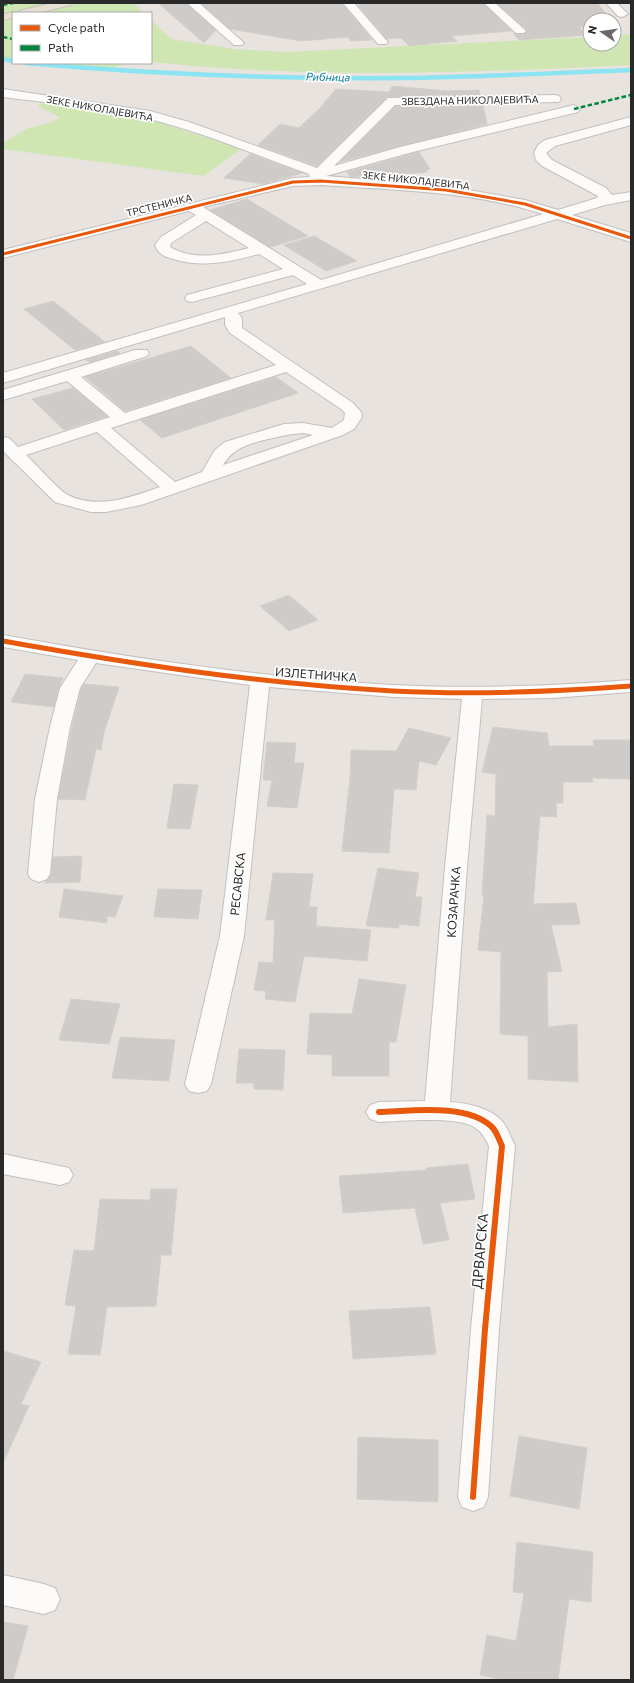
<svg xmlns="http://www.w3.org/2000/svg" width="634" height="1683" viewBox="0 0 634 1683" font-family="Commissioner,sans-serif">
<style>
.green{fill:#cfe6b3}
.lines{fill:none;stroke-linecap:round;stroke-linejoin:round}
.stream{stroke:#8ae4f1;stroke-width:4.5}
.building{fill:#cecbc8;stroke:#d3cfca}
.minor-casing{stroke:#c1c0c0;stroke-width:2}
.major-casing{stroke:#c4c2c0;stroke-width:2}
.minor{fill:#fcfbfa;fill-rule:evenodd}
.major{fill:#e7dfd1;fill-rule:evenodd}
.quiet{stroke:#00873e;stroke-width:2.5;stroke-dasharray:4.5 2.5;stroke-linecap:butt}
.cycleway-far2-casing{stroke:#fff;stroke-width:4.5}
.cycleway-far1-casing{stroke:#fff;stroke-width:8}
.cycleway-casing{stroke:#fff;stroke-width:9}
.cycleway-far2{stroke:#e8590c;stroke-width:3}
.cycleway-far1{stroke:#e8590c;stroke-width:5}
.cycleway{stroke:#e8590c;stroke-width:6}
.labels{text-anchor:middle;stroke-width:3.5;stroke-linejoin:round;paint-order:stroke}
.far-street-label{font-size:10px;fill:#292929;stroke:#fff}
.far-water-label{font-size:11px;font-style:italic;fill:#037b9d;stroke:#fff}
.street-label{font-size:12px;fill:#292929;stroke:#fff}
.near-street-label{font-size:14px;fill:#292929;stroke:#fff}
</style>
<rect width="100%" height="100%" fill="#e8e3de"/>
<path class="green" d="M3,3H133L144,13H13V61L3,59Z
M151,20L171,39L234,49L287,52L590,37V44H614V35L631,34V65C472,73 310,79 151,62Z
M25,63H126L105,70Z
M41,103L149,119L241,149L204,176L3,149V143C12,138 22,130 32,127C42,124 51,125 59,117L38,106Z"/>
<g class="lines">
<path class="stream" d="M3,59L13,61
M25,63C150,74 277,79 403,78C479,77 555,73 631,70"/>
</g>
<path class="building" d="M158,3H186L216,30L204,43Z
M201,3H338L344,6L372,40L350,41L348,37L301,41L230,29Z
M374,3H483L512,31L451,36L457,41L409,46L401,38L387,39L358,5Z
M497,3H597L611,20H590V27H579L587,35L519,40L513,33L516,34H524L527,30Z
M392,86L448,91L479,90L480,95L387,97L317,166L258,145L280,124L299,128L319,109L336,89L389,92Z
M483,105L487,124L340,162L396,106Z
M419,152L430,169L426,170L427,172L395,175L394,173L354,177H351L347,172Z
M250,154L288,168L302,173L263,184L224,178Z
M247,199L308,236L270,247L210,210Z
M314,236L357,261L326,271L284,245Z
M53,301L105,342L75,350L24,309Z
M191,346L231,378L125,411L85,377Z
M117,351L120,353L90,362L86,360Z
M276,377L298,393L162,438L140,420Z
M73,388L107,416L64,430L32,399Z
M289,595L318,620L289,631L260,606Z
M25,674L63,678L59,688L54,707L11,702Z
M84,684L119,687L104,732L101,750L96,749L85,800L58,799L71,732L81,689Z
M493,727L547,733L549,746H594L593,740H631V779L592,778L593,782H563V803H556L557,817L540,816L533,904L576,903L580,924L551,925L562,971L547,972L548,1027L577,1024L578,1082L528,1079V1036L500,1034L501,952L478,950L484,896H482L487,815L495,816L496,774L482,772Z
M409,728L451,738L436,765L419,761L416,790L394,789L389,853L342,851L350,778L351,750L396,751Z
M267,742L296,743L294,763H304L297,808L267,806L272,780H263Z
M174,784L198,785L190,829L167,828Z
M82,856L80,882L45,883L51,874L53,857Z
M378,868L419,873L415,897H422L419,926L399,924V928L366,926Z
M273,873L313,874L309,907H317L316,926L371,930L367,961L304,956L295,1002L265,999L266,991L254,990L259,962L273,963L275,920H266Z
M64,889L123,896L115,917L107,916V923L59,917Z
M158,889L202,890L198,919L154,917Z
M359,979L406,985L396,1042H389V1076H332V1055L307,1054L310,1013L352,1014Z
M71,999L120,1004L109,1044L59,1040Z
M120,1037L175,1040L169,1081L112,1078Z
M239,1049L285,1050L283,1090L254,1089V1083H236Z
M468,1164L475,1199L440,1203L449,1240L423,1244L415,1208L343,1213L339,1176L427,1170L426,1168Z
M151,1189H177L171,1255H161L156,1306L107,1307L100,1355L68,1354L76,1306L65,1305L74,1250L94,1251L100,1199L150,1200Z
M430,1307L436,1354L353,1359L349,1311Z
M3,1351L41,1362L21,1404L29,1406L3,1463Z
M519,1436L587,1448L579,1509L510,1496Z
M358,1437L438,1440V1502L357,1499Z
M517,1542L593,1552L591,1602L569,1599L558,1680H503L480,1675L487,1635L516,1641L524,1593L513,1592Z
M3,1622L28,1626L13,1680H3Z"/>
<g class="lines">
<defs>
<path id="minor" d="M187,3H199L242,41L244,43L242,45H234Z
M343,3H354L386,40L388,42L386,44H378Z
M484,3H495L524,29L526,31L524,33H516Z
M606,3H617L628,14L622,17L618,16Z
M3,89L150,111L189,122L317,168L388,98L555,95L559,96L561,99L559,102L395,105L334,166L400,147L574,105L580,109L578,112L409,153L326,176L446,186L525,200L558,210L597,198L598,196L542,166L536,160L534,153L538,145L545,140L631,117V125L555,146L546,153L552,160L606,188L612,195L631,192V200L605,205L572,215L631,233V242L557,219L238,313L242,318V328L353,403L361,412L362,417L354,429L343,435L141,505L106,512H91L55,502L3,451V437L9,438L18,447L110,417L67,381L3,400V390L135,350H147L149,353L147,356L81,377L125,413L276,365L230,333L225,325V317L3,383V373L307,284L293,275L192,302L187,301L185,298L187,295L283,269L259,254C230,262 202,268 173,259C165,257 157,253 155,245L161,237L196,215L189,211L3,258V250L293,178L310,177L309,174C255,155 201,131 145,118C99,107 50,103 3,97ZM321,185C395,190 472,191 543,214L321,280L203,207L293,186ZM206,221L249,248C222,255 194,261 170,247L171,243ZM286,372L341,409L345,413L344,420L332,428L303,423L284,424L225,442L215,450L202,472L175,482L111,428ZM97,432L160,487C131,497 98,510 68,495C57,489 37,465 26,455ZM303,433L313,435L223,465C227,459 230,455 236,451C248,442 287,434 303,433Z
M3,635C132,658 262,678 393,685C473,689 552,686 631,680V692L552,698L482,699L467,867L450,1102C468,1103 490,1108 502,1121C508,1128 511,1138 515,1146L499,1329L488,1497L484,1507L473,1511L462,1507L458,1497L471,1329L489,1146C485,1138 482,1132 474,1127C456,1116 401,1121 379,1122L370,1119L366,1112L370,1105L379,1102L425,1101L445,867L462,699L394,697L269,687L244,936L211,1084L207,1091L198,1093L189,1091L185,1084L220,936L250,685L96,663L80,688L70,727L57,799L50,874L47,879L39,882L31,879L28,874L35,799L50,727L60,688L78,660L3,647Z
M3,1154L69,1168L73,1175L69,1182L60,1185L3,1174Z
M3,1575L44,1584L55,1588L60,1599L55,1610L44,1614L3,1605Z"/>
<path id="major" d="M52,3H72L71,5L38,13H17L19,11Z
M13,12L17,13H13V18L3,20V14Z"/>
</defs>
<use href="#minor" class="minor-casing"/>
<use href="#major" class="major-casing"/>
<use href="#minor" class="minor"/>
<use href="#major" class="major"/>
<path class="quiet" d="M3,5L13,3
M3,37L13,39
M574,109L631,95"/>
<defs>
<path id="cycleway-far2" d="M3,254L293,182L321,181L446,190L525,204L631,238"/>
<path id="cycleway-far1" d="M3,641C132,664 262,684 393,691C473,695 552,692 631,686"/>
<path id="cycleway" d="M379,1112C411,1111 467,1103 492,1127C497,1132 499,1140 502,1146L485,1329L473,1497"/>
</defs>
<use href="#cycleway-far2" class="cycleway-far2-casing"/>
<use href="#cycleway-far1" class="cycleway-far1-casing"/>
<use href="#cycleway" class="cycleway-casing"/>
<use href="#cycleway-far2" class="cycleway-far2"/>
<use href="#cycleway-far1" class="cycleway-far1"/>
<use href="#cycleway" class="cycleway"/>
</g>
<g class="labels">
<g class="far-street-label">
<text transform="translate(470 100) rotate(-1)" y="4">ЗВЕЗДАНА НИКОЛАЈЕВИЋА</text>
<text transform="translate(100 108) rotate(10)" y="4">ЗЕКЕ НИКОЛАЈЕВИЋА</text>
<text transform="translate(416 180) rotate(6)" y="4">ЗЕКЕ НИКОЛАЈЕВИЋА</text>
<text transform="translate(159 205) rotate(-14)" y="4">ТРСТЕНИЧКА</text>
</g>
<g class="far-water-label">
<text transform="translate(328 77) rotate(1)" y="4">Рибница</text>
</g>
<g class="street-label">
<text transform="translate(316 675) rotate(4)" y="4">ИЗЛЕТНИЧКА</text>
<text transform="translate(238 884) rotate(-84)" y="4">РЕСАВСКА</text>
<text transform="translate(454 902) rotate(-86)" y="4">КОЗАРАЧКА</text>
</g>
<g class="near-street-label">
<text transform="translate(480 1251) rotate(-85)" y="5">ДРВАРСКА</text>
</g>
</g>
<rect width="634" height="1683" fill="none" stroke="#292929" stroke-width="8"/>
<rect x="12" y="12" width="140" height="52" fill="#ffffff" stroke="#a9a9a9"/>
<rect x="20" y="25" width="20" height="6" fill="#e8590c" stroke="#a9a9a9"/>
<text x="48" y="32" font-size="12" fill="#292929">Cycle path</text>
<rect x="20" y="45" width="20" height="6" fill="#00873e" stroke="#a9a9a9"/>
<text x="48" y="52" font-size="12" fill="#292929">Path</text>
<g transform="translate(602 32) rotate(283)"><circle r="19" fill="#ffffff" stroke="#a9a9a9"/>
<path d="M0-3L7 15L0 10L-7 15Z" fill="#6c6a68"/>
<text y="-6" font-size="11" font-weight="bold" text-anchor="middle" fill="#292929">N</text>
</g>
</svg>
